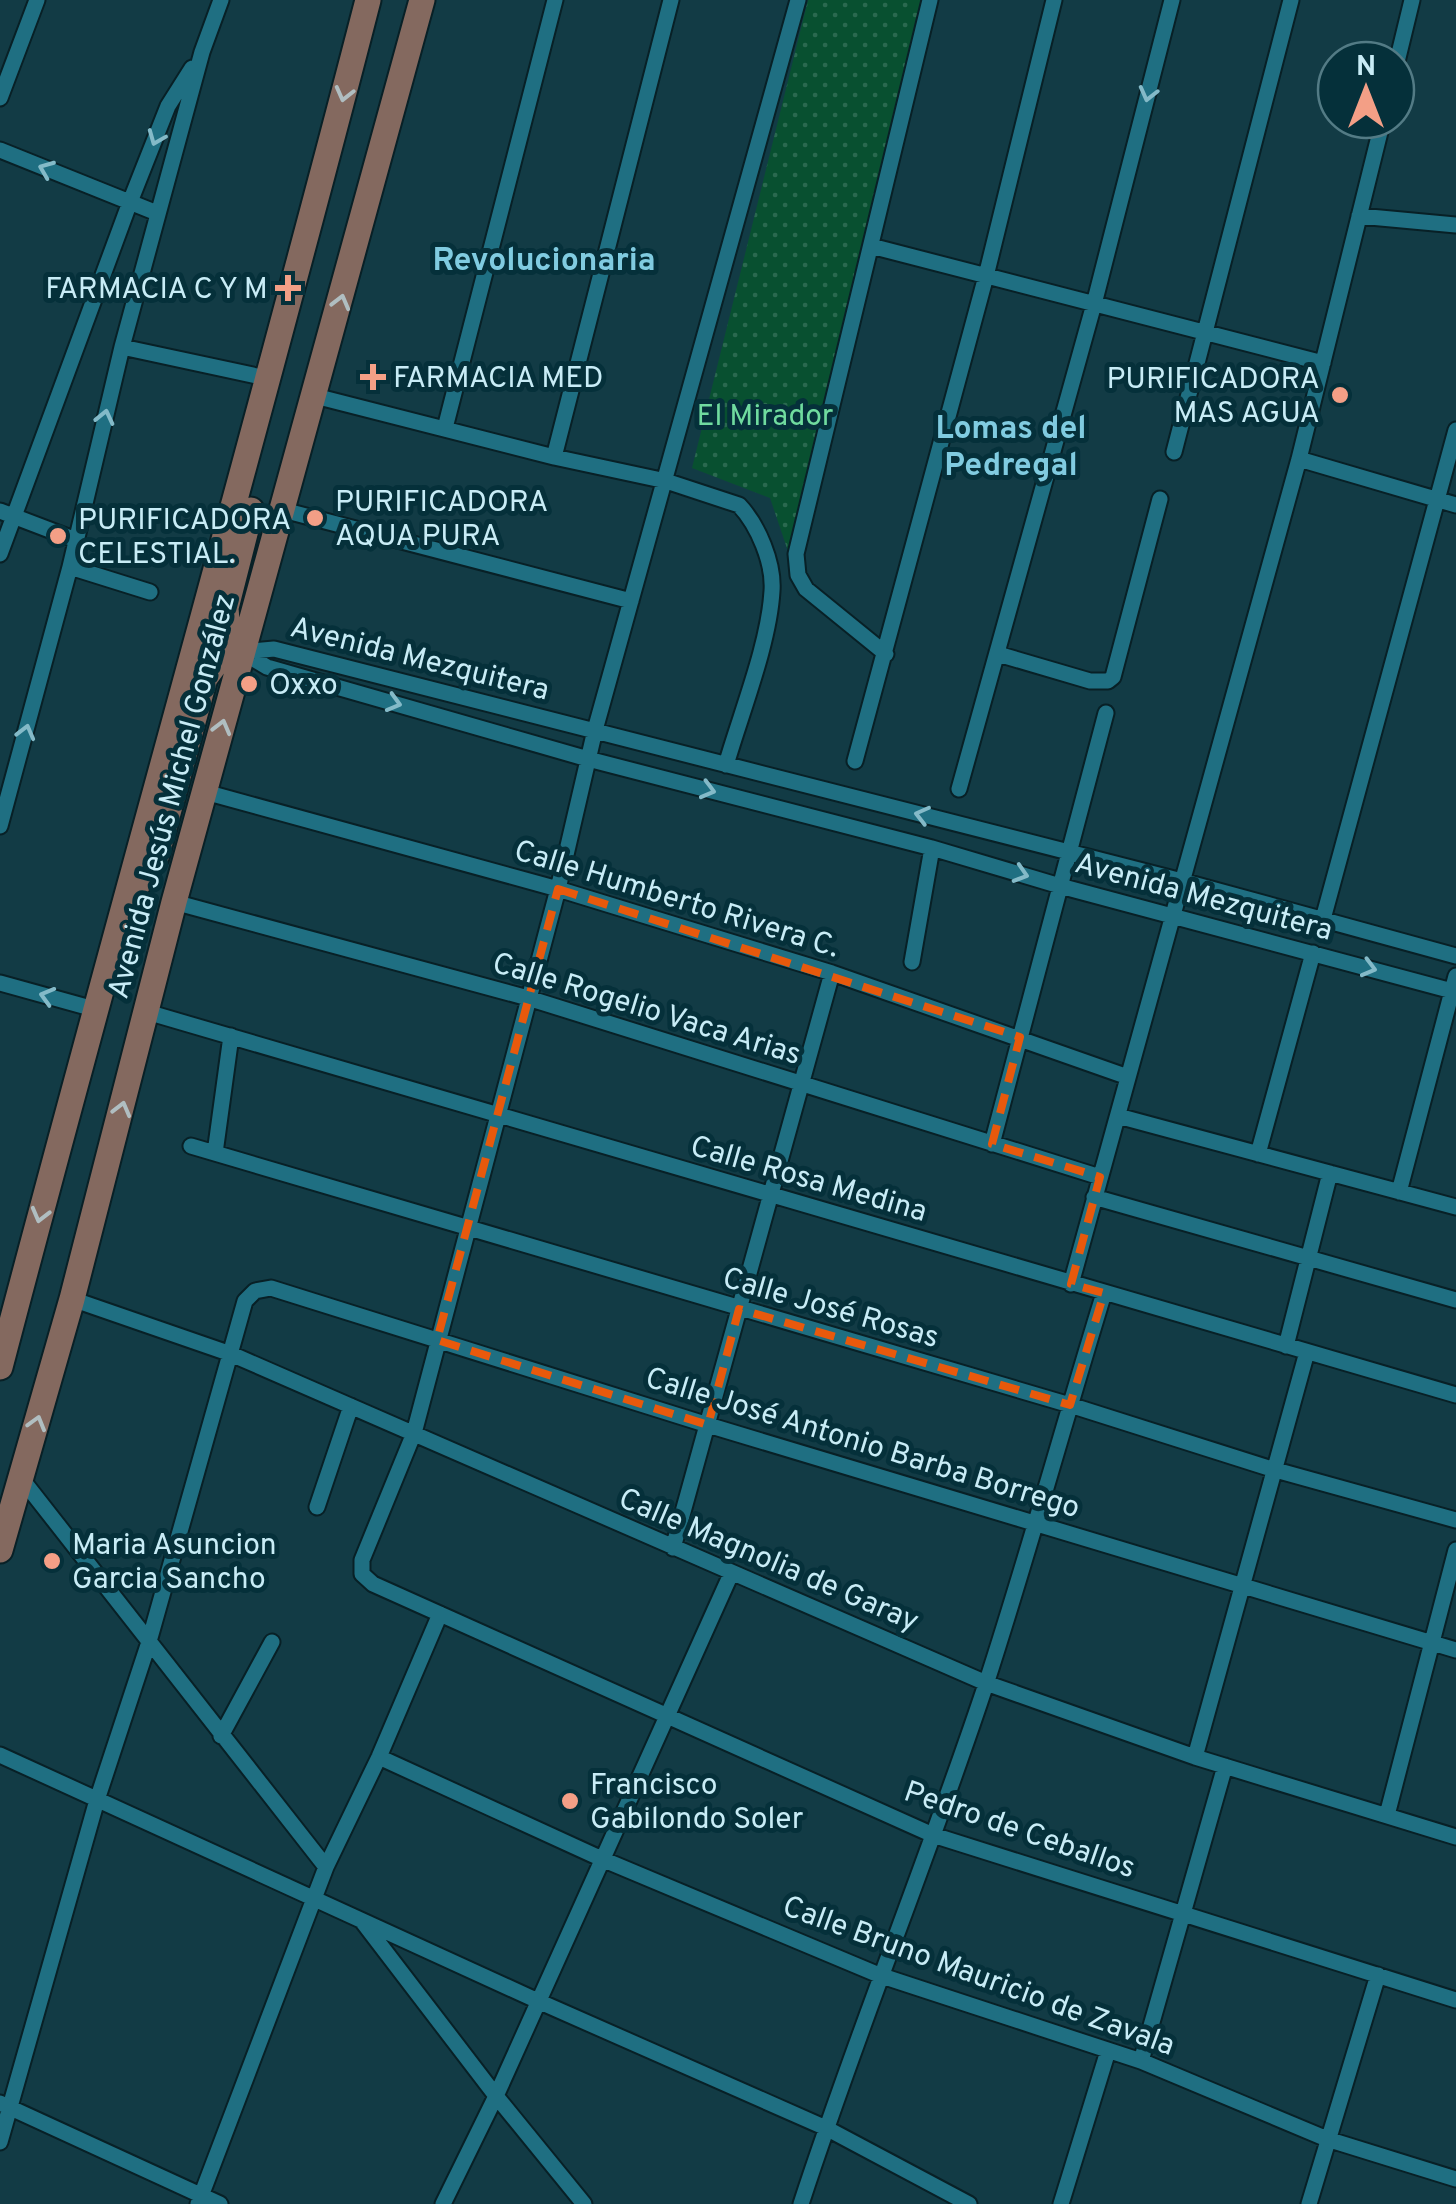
<svg xmlns="http://www.w3.org/2000/svg" width="1456" height="2204" viewBox="0 0 1456 2204" font-family="Overpass,sans-serif">
<style>
.grass{fill:url(#grass-dots)}
.lines{fill:none;stroke-linecap:round;stroke-linejoin:round}
.street-casing{stroke:#082026;stroke-width:19}
.primary-casing{stroke:#082026;stroke-width:29}
.street{stroke:#1f6f82;stroke-width:15}
.primary{stroke:#84695f;stroke-width:25}
.oneway{stroke:#b0bec1}
.oneway2{stroke:#84bac8}
.marked{fill:none;stroke:#e8590c;stroke-width:8;stroke-dasharray:20 12;stroke-linejoin:round}
.poi-dot{fill:#f39f86;stroke:#05303a;stroke-width:4}
.labels{text-anchor:middle;stroke-width:10;stroke-linejoin:round;paint-order:stroke}
.poi-label{font-size:30px;fill:#c8ecf6;stroke:#05303a;text-anchor:start}
.park-label{font-size:30px;fill:#70db9f;stroke:#05303a}
.street-label{font-size:30px;fill:#c8ecf6;stroke:#05303a}
.neighbourhood-label{font-size:32px;font-weight:bold;fill:#80cbe0;stroke:#05303a}
</style>
<defs>
<pattern id="grass-dots" width="8" height="8" patternUnits="userSpaceOnUse" patternTransform="scale(2.5)"><rect width="8" height="8" fill="#085030"/><path d="M2 2h.1M6 6h.1" fill="none" stroke="#2a694f" stroke-width="1.8" stroke-linecap="round"/></pattern>
</defs>
<rect width="100%" height="100%" fill="#123b45"/>
<path class="grass" d="M808,0H923L863,241L791,560L770,498L692,468Z"/>
<g class="lines">
<defs>
<path id="street" d="M798,0L595,730L558,889L414,1433L362,1560V1574L373,1584L933,1835L1456,2000
M1396,66L1412,0
M0,98L37,0
M0,150L157,213
M1359,216L1456,225
M871,246L1323,363
M122,347L271,379
M315,396L554,457L666,481L739,505C758,525 774,563 772,591C769,644 741,713 726,765
M445,428L555,0
M1174,452L1291,0
M554,457L671,0
M1299,459L1456,505
M283,510L631,601
M0,511L76,540
M0,554L130,202L168,106L192,68
M70,567L150,592
M242,652L267,667L588,759L932,848L1060,886L1456,992
M242,652L274,649L1182,881L1456,956
M886,654L806,589L798,575L796,554L930,0
M998,654L1090,681H1108L1113,677L1160,499
M855,761L986,276L1054,0
M959,789L1094,304L1172,0
M205,792L558,889L832,973L1128,1077
M0,826L70,567L122,347L202,52L221,0
M174,902L528,998L1100,1177
M1323,919L1456,430
M912,962L932,848
M0,983L94,1009
M147,1012L1456,1395
M1118,1116L1456,1207
M992,1144L1106,713
M191,1146L1070,1405L1272,1469L1456,1520
M215,1153L231,1036
M1258,1154L1313,953
M1399,1192L1456,976
M1094,1197L1456,1300
M1071,1284L1299,459L1383,120
M72,1299L231,1354L986,1683L1195,1757L1456,1837
M1286,1346L1330,1173
M21,1478L326,1867
M317,1507L351,1406
M673,1548L832,973
M221,1736L272,1642
M0,1755L538,2001L826,2128L969,2204
M379,1757L602,1859L879,1975L1141,2061L1327,2139L1456,2179
M1195,1757L1307,1352
M1387,1815L1456,1550
M362,1921L496,2096L584,2204
M1141,2061L1225,1766
M0,2103L220,2204
M0,2142L97,1800L148,1645L245,1301L255,1291L271,1288L708,1425L1456,1650
M198,2204L326,1867L379,1757L440,1614
M443,2204L496,2096L731,1574
M801,2204C858,2029 928,1859 986,1684C1028,1555 1064,1423 1104,1293
M1061,2204L1108,2051
M1309,2204L1378,1975"/>
<path id="primary" d="M132,893L156,857L205,678L216,663L242,652L228,633L226,608L251,510
M0,1367C120,911 250,457 368,0
M0,1550L72,1299L174,902L422,0"/>
</defs>
<use href="#street" class="street-casing"/>
<use href="#primary" class="primary-casing"/>
<use href="#street" class="street"/>
<use href="#primary" class="primary"/>
</g>
<defs><path id="oneway-chevron" d="M-2-3.5L2.5 0L-2 3.5" fill="none" stroke-width="1.6" stroke-linecap="round" stroke-linejoin="round" transform="scale(2.5)"/></defs>
<g class="oneway">
<use href="#oneway-chevron" transform="translate(344 94) rotate(104)"/>
<use href="#oneway-chevron" transform="translate(341 302) rotate(-75)"/>
<use href="#oneway-chevron" transform="translate(222 727) rotate(-75)"/>
<use href="#oneway-chevron" transform="translate(122 1109) rotate(-75)"/>
<use href="#oneway-chevron" transform="translate(40 1215) rotate(105)"/>
<use href="#oneway-chevron" transform="translate(37 1423) rotate(-74)"/>
</g>
<g class="oneway2">
<use href="#oneway-chevron" transform="translate(1148 94) rotate(104)"/>
<use href="#oneway-chevron" transform="translate(156 138) rotate(112)"/>
<use href="#oneway-chevron" transform="translate(46 169) rotate(-158)"/>
<use href="#oneway-chevron" transform="translate(105 417) rotate(-77)"/>
<use href="#oneway-chevron" transform="translate(394 703) rotate(16)"/>
<use href="#oneway-chevron" transform="translate(26 732) rotate(-75)"/>
<use href="#oneway-chevron" transform="translate(708 790) rotate(15)"/>
<use href="#oneway-chevron" transform="translate(922 815) rotate(-166)"/>
<use href="#oneway-chevron" transform="translate(1021 874) rotate(17)"/>
<use href="#oneway-chevron" transform="translate(1369 968) rotate(15)"/>
<use href="#oneway-chevron" transform="translate(47 996) rotate(-164)"/>
</g>
<path class="marked" d="M558,889L1020,1037L992,1144L1100,1177L1071,1284L1104,1293L1070,1405L739,1309L708,1425L437,1340Z"/>
<g class="poi-dot">
<path d="M283 273h10v10h10v10h-10v10h-10v-10h-10v-10h10z"/>
<path d="M368 362h10v10h10v10h-10v10h-10v-10h-10v-10h10z"/>
<circle cx="1340" cy="395" r="10"/>
<circle cx="315" cy="518" r="10"/>
<circle cx="58" cy="536" r="10"/>
<circle cx="249" cy="684" r="10"/>
<circle cx="52" cy="1561" r="10"/>
<circle cx="570" cy="1801" r="10"/>
</g>
<g class="labels">
<g class="poi-label">
<text x="268" y="298" text-anchor="end">FARMACIA C Y M</text>
<text x="393" y="387">FARMACIA MED</text>
<text x="1320" y="388" text-anchor="end">PURIFICADORA<tspan x="1320" dy="34">MAS AGUA</tspan></text>
<text x="335" y="511">PURIFICADORA<tspan x="335" dy="34">AQUA PURA</tspan></text>
<text x="78" y="529">PURIFICADORA<tspan x="78" dy="34">CELESTIAL.</tspan></text>
<text x="269" y="694">Oxxo</text>
<text x="72" y="1554">Maria Asuncion<tspan x="72" dy="34">Garcia Sancho</tspan></text>
<text x="590" y="1794">Francisco<tspan x="590" dy="34">Gabilondo Soler</tspan></text>
</g>
<g class="park-label">
<text x="765" y="425">El Mirador</text>
</g>
<g class="street-label">
<text transform="translate(420 658) rotate(14)" y="10">Avenida Mezquitera</text>
<text transform="translate(171 796) rotate(-75)" y="10">Avenida Jesús Michel González</text>
<text transform="translate(1204 896) rotate(15)" y="10">Avenida Mezquitera</text>
<text transform="translate(677 898) rotate(17)" y="10">Calle Humberto Rivera C.</text>
<text transform="translate(647 1008) rotate(17)" y="10">Calle Rogelio Vaca Arias</text>
<text transform="translate(809 1178) rotate(16)" y="10">Calle Rosa Medina</text>
<text transform="translate(831 1307) rotate(16)" y="10">Calle José Rosas</text>
<text transform="translate(863 1442) rotate(17)" y="10">Calle José Antonio Barba Borrego</text>
<text transform="translate(769 1559) rotate(23)" y="10">Calle Magnolia de Garay</text>
<text transform="translate(1020 1829) rotate(19)" y="10">Pedro de Ceballos</text>
<text transform="translate(979 1975) rotate(20)" y="10">Calle Bruno Mauricio de Zavala</text>
</g>
<g class="neighbourhood-label">
<text x="544" y="270">Revolucionaria</text>
<text x="1011" y="438">Lomas del<tspan x="1011" dy="37">Pedregal</tspan></text>
</g>
</g>
<g transform="translate(1366 90)"><circle r="48" fill="#05303a" stroke="#537b85" stroke-width="2.5"/>
<path d="M0-8L18 38L0 25L-18 38Z" fill="#f39f86"/>
<text y="-15" font-size="28" font-weight="bold" text-anchor="middle" fill="#c8ecf6">N</text>
</g>
</svg>
